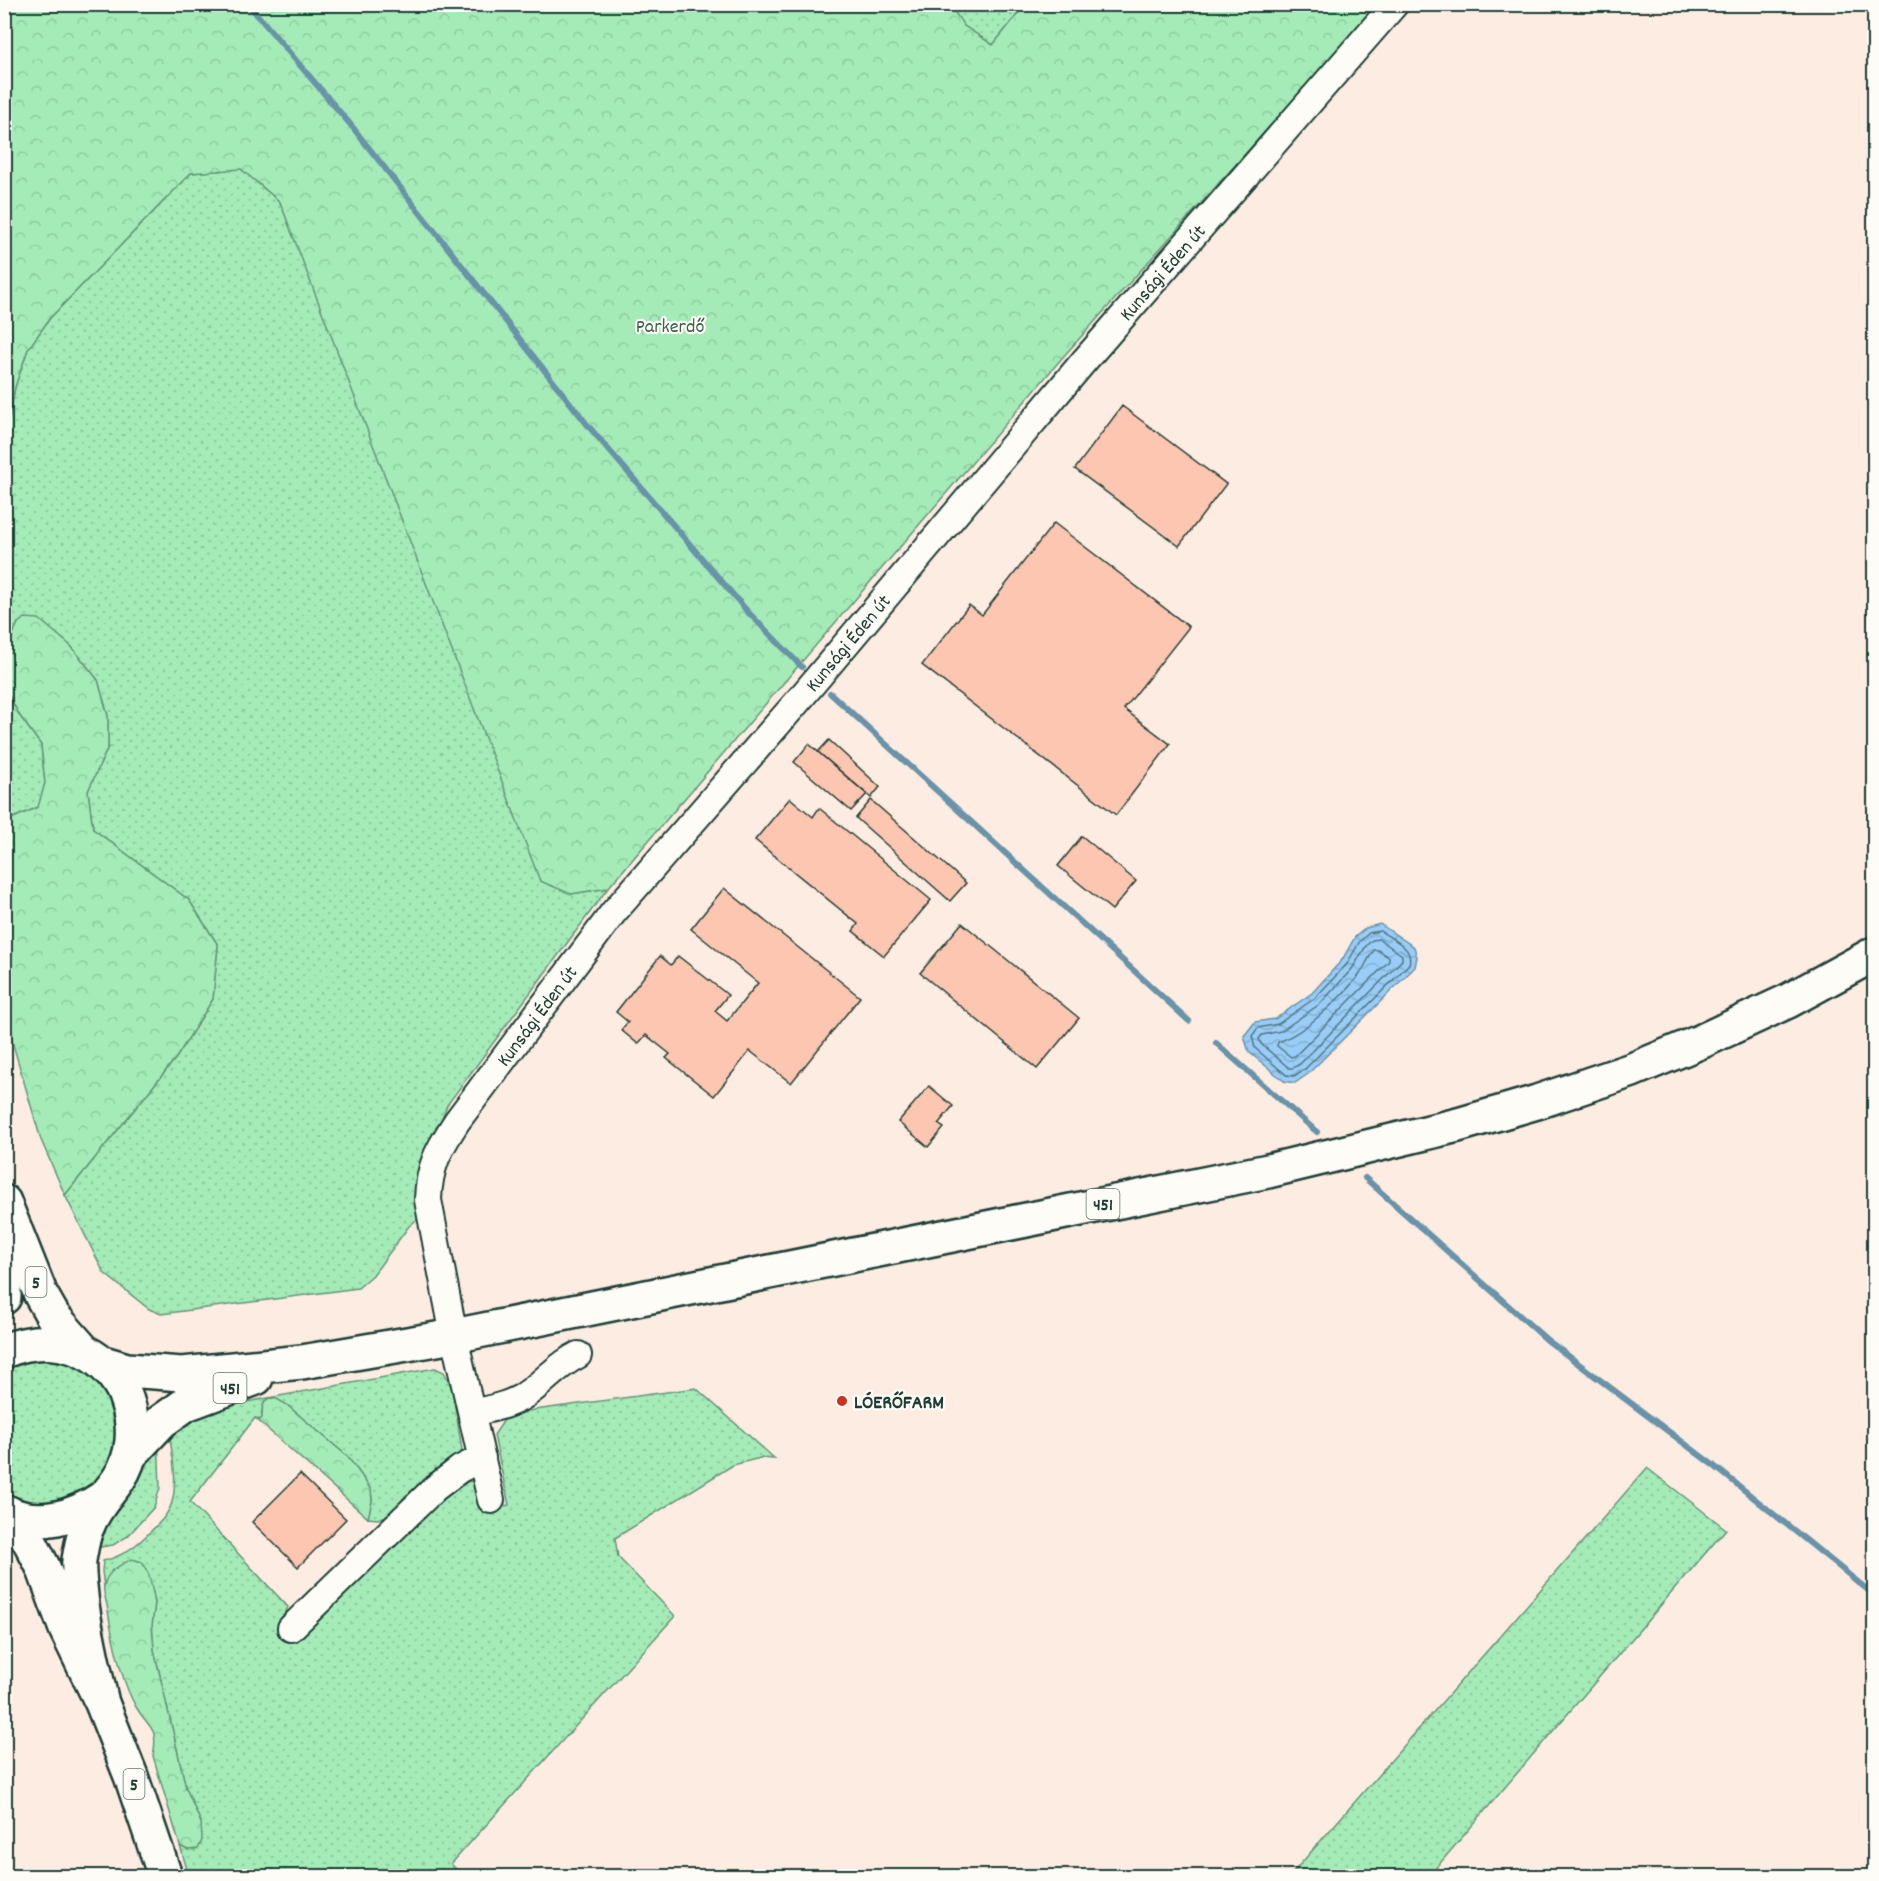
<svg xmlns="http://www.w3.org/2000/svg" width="1879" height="1881" viewBox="0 0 1879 1881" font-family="Dekko,sans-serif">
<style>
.grass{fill:url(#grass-dots);stroke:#629476;stroke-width:1.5}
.forest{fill:url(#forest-crowns);stroke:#629476;stroke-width:1.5}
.water{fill:url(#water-waves);stroke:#6893a8;stroke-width:1.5}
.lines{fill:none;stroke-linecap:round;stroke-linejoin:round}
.shore{stroke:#507682;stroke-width:1.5}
.stream{stroke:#6893a8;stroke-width:6}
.building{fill:#fdc6b1;stroke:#1f3d34;stroke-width:1.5}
.street-casing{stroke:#1f3d34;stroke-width:30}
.primary-casing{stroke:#1f3d34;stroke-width:38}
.street{stroke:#fdfcf7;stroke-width:26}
.primary{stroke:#fdfcf7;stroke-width:33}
.poi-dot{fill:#c8321e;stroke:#fdfcf7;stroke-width:2}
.labels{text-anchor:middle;stroke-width:4.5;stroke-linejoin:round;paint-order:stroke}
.shield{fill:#fdfcf7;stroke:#62766e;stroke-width:1.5}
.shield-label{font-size:18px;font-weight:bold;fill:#1f3d34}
.street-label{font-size:20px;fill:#1f3d34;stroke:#fdfcf7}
.park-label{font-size:20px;fill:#3a604e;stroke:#fdfcf7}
.poi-label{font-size:20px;font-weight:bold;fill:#1f3d34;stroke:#fdfcf7;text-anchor:start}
</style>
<defs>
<pattern id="grass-dots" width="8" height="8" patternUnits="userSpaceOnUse" patternTransform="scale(1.5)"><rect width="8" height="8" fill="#a4ebb7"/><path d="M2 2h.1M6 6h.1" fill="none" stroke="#8dca9e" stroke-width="1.8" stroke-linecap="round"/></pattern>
<pattern id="forest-crowns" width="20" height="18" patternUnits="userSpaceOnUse" patternTransform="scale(1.5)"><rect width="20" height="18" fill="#a4ebb7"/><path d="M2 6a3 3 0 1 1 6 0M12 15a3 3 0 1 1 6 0" fill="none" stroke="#8dca9e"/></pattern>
<pattern id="water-waves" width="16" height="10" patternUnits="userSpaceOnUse" patternTransform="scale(1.5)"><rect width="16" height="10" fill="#99ccf6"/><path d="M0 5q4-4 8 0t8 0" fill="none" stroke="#83b0d4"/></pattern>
</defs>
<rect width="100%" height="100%" fill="#fdece2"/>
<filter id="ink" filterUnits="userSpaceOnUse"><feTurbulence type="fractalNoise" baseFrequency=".0167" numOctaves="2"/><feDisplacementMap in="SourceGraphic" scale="12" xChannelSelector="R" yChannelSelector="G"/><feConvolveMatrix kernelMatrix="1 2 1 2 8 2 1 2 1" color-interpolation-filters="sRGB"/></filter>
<g filter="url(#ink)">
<path class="grass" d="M949,5H1025L993,45L964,27Z
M241,168L280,202L571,894L608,888L447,1105L431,1146L423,1215L409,1226L373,1275L358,1288L161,1314L149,1309L104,1273L65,1195L176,1058L213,999L218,945L189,900L93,829L88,791L108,747V716L98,680L71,646L18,623L5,653V440L15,387L28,349L50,318L191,173Z
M4,688L20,716L41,745L45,783L39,807L13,818L5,816Z
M73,1350L130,1421L93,1503L5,1508V1355Z
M435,1368L444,1372L452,1388L462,1450L458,1459L405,1496L392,1514L378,1519L368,1518L372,1501L371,1490L361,1475L347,1456L287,1405C270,1394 261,1396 262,1418L260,1420L255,1418L190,1502L288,1607L283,1618V1634L293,1641L303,1635L365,1574L405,1530L464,1482L475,1481L483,1511L509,1505L494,1435L506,1417L520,1412L696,1388L775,1459L760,1458L733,1465L615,1538L618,1557L675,1616L451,1864L458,1871L454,1876H189L180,1846L188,1850L201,1823L186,1788L154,1650L152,1626L155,1602L112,1570L104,1587L102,1571L103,1561C121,1557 134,1548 147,1535C156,1526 169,1515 172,1502C178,1480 172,1454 169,1432L184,1419L218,1407Z
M158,1435L160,1488L154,1507L128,1536L113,1545L100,1547C108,1506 137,1470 158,1435Z
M1647,1468L1726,1529L1429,1876H1290Z"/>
<path class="forest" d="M949,4L964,26L993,45L1025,5H1379L1062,358L608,888L571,894L540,881L280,202L241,169L191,173L50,318L28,349L15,387L5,440V5Z
M25,618L39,619L71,646L98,680L108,716V747L88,791L93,829L189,900L218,945L213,999L176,1058L65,1195L41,1140L5,1017V816L14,818L38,807L45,783L41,745L20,716L5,688V653L18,623Z
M269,1398L277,1399L287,1405L347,1456L361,1475L371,1490L372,1501L368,1518L255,1418L260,1420L262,1418C262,1409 262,1403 269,1398Z
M132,1559L142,1562L149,1575L155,1602L152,1626L154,1650L186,1788L201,1823L202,1840L198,1849L188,1850L180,1846L153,1756C159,1726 149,1729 136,1707C120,1679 112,1637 107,1605C106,1600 103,1592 104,1587C106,1571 120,1565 132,1559Z"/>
<path class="water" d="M1380,924L1414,947L1417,957L1415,967L1308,1074L1295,1083L1284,1081L1249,1052L1244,1036L1255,1022L1275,1019L1312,993L1342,960L1355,937L1366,928Z"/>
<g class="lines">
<path class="shore" d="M1380,931C1392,939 1414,947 1409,964L1305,1069L1294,1076L1286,1075L1255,1048L1252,1036L1258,1028L1278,1024L1315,998L1347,964L1360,941L1369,933Z
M1379,939L1402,955V960L1300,1064L1293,1068H1289L1261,1044L1259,1039L1262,1035L1281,1031L1320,1004L1352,969L1366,946L1372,940Z
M1374,950H1378L1389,957V961L1295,1056L1291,1057L1277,1046L1278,1042C1305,1033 1342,997 1360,974C1365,966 1369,957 1374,950Z"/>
<path class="stream" d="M248,4L350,124L590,428L747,611L802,667
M830,693L1189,1021
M1216,1043L1317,1132
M1365,1178L1547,1340L1713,1465L1874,1595"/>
</g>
<path class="building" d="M1122,406L1226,484L1179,546L1075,469Z
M1054,523L1189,627L1124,709L1170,744L1116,815L922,665L969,605L982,615Z
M829,740L880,787L871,798L818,752Z
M809,744L867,794L851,811L794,762Z
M790,798L813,817L819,808L931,900L884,956L853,931L858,924L755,840Z
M871,800L966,883L950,901L856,818Z
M1082,836L1136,881L1112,910L1058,866Z
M724,888L860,997L791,1083L750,1051L714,1096L666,1058L670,1054L646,1035L638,1044L621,1030L628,1022L616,1012L660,956L671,965L678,956L728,995L715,1011L727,1021L758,983L691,929Z
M962,923L1079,1018L1037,1069L920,973Z
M929,1086L953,1106L938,1124L944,1128L928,1147L898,1122Z
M300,1474L346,1519L298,1567L252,1522Z"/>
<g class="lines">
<defs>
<g id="street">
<path d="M472,1413C489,1409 511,1405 525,1395C545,1382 557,1365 578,1355"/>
<path id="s1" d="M491,1500L454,1336L428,1200C429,1165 439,1149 457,1121L613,913L798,701L1085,360L1395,4"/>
<path d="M291,1628L435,1488L460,1469L482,1458"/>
</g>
<path id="primary" d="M4,1202L41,1295L53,1316L84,1351
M4,1272V1297
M4,1351C33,1339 65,1339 92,1356C108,1366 122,1383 127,1401C136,1427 134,1457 118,1480C108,1494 95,1507 88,1525C83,1534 81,1549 79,1560C78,1572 80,1584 81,1596C85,1633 94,1668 102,1703
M100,1362L127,1370L182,1374L302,1362L454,1336L1268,1171L1458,1125L1537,1102L1632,1070L1702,1041L1788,1001L1874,954
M130,1455L162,1421L186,1404L256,1378
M4,1511C38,1529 75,1517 104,1497
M9,1513L30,1542L43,1567L66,1629L102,1703L131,1776L165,1876"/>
</defs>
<use href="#street" class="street-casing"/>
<use href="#primary" class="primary-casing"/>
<use href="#street" class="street"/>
<use href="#primary" class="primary"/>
</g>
</g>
<circle class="poi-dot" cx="842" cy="1401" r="6"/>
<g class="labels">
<g class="shield">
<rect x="1086.5" y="1189" width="33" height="30" rx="4.5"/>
<rect x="25.5" y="1267" width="21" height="30" rx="4.5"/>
<rect x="213.5" y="1373" width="33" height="30" rx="4.5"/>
<rect x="123.5" y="1769" width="21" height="30" rx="4.5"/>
</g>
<g class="shield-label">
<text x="1103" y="1210">451</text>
<text x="36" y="1288">5</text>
<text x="230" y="1394">451</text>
<text x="134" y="1790">5</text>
</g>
<g class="street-label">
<text dy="7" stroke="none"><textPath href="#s1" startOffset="1496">Kunsági Éden út</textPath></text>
<text dy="7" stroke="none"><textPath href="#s1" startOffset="1010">Kunsági Éden út</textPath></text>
<text dy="7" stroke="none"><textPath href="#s1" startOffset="524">Kunsági Éden út</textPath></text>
</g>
<g class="park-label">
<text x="670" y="332">Parkerdő</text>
</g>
<g class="poi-label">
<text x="854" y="1408">LÓERŐFARM</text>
</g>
</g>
<rect width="1879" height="1881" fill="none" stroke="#fdfcf7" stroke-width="24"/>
<rect x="12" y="12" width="1855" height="1857" fill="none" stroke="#1f3d34" stroke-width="2" filter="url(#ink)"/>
</svg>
